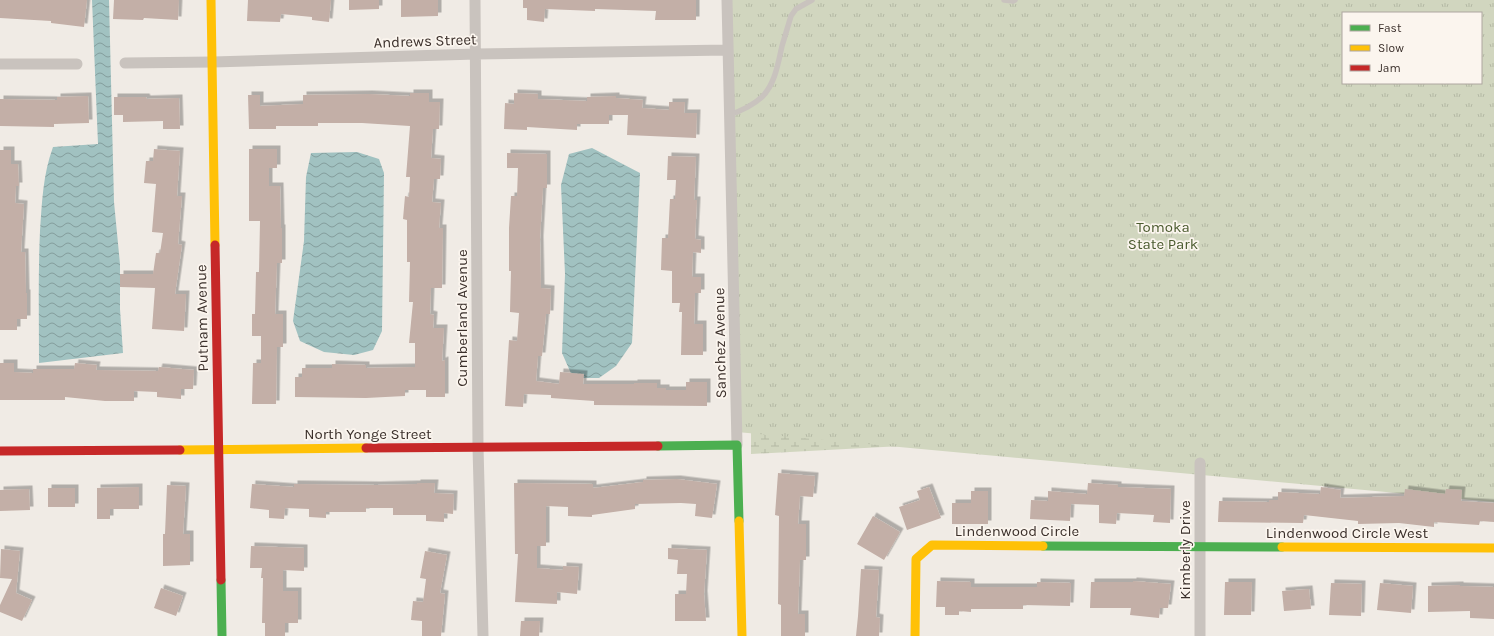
<svg xmlns="http://www.w3.org/2000/svg" width="1494" height="636" viewBox="0 0 1494 636" font-family="Karla,sans-serif">
<style>
.wetland{fill:url(#wetland-marsh)}
.park{fill:url(#park-tufts);fill-rule:evenodd}
.water{fill:url(#water-waves)}
.building{fill:#c3afa7;filter:url(#shadow)}
.lines{fill:none;stroke-linecap:round;stroke-linejoin:round}
.lane{stroke:#c9c3be;stroke-width:5.5}
.street{stroke:#c9c3be;stroke-width:11}
.fast{stroke:#4caf50;stroke-width:9}
.slow{stroke:#ffc107;stroke-width:9}
.jam{stroke:#c62828;stroke-width:9}
.labels{text-anchor:middle;stroke-width:3.5;stroke-linejoin:round;paint-order:stroke}
.street-label{font-size:15px;fill:#3b302b;stroke:#fbf5ee}
.park-label{font-size:15px;fill:#4a5a2e;stroke:#fbf5ee}
</style>
<defs>
<pattern id="wetland-marsh" width="20" height="14" patternUnits="userSpaceOnUse"><rect width="20" height="14" fill="#d1d6bf"/><path d="M1 5h8M5 5V1M11 12h8M15 12V8" fill="none" stroke="#b4b8a4"/></pattern>
<pattern id="park-tufts" width="24" height="20" patternUnits="userSpaceOnUse"><rect width="24" height="20" fill="#d1d6bf"/><path d="M3 7l-1-3M5 7V3M7 7l1-3M15 17l-1-3M17 17v-4M19 17l1-3" fill="none" stroke="#b4b8a4"/></pattern>
<pattern id="water-waves" width="16" height="10" patternUnits="userSpaceOnUse"><rect width="16" height="10" fill="#a1c2c1"/><path d="M0 5q4-4 8 0t8 0" fill="none" stroke="#849e9d"/></pattern>
<filter id="shadow"><feDropShadow dx="3.5" dy="-3.5" stdDeviation="0" flood-color="#0004"/></filter>
</defs>
<rect width="100%" height="100%" fill="#f0ebe5"/>
<path class="wetland" d="M1494,431V450L1107,435L751,454V433Z"/>
<path class="park" d="M726,0H1494V502L737,432ZM1343,13H1481V83H1343Z"/>
<path class="water" d="M92,0H109L114,202L120,264V309L123,353L39,363C39,319 38,275 40,231C42,202 43,174 53,147L98,144Z
M592,148L640,173L632,343L616,366L599,378H573L562,353L565,274L561,185L569,154Z
M357,152L379,159L384,173L382,331L373,350L354,355L324,352L300,341L293,321L304,241L306,177L311,153Z"/>
<path class="building" d="M0,0H87L84,27L51,23V21L0,18Z
M114,0H179L178,20L144,18L143,20L113,19Z
M248,0H331L329,22L312,20V17L281,14L280,22L247,21Z
M349,0H379V9L349,10Z
M401,0H438V16L401,17Z
M523,0H696V20H655L656,11L595,9V11L545,9L544,22L527,20V8H523Z
M410,93H429V102H440L439,129H433L431,158L441,159L440,179H434L432,202L441,203L439,228H443L442,288H431L430,314L434,315L433,328H444L442,361L445,360V397H426V390H405V396L366,398L295,397V377H302V368H332V364L366,365V368L415,367V343H409L413,302H409L410,262H407V220L403,219L405,196L409,197L410,177H406L410,126L362,123H318V126H276V129H249L248,95H260V106L303,104V95L369,94L410,96Z
M514,93L538,94V99L587,101V97L616,96V98L643,100L642,108L669,110V102H685L684,113H697L696,138L627,135L628,115H609V124H577V130L527,127V130L504,129L505,103L514,104Z
M88,96L89,123L54,124V127L0,126V99L57,100V97Z
M114,97H146L147,99L179,98L180,129H163V121L123,122V115H114Z
M154,149L180,151L177,196H182L178,244L182,245L175,294H186L184,331L152,329L155,288L120,287V274H153L156,253H160L163,233L152,232L156,184L144,183L146,161H153Z
M249,149H277V168H269V186H280L281,228H282V263H277L275,314H283V347H277L276,404H252L253,363H261V336H252V314H255L256,272H259L260,221H249Z
M0,150H11V164H18L19,186H16L15,203L24,204L21,252H25L26,293H27V319H17V330H0Z
M507,153L547,154V188H543L540,239L541,288L551,289L550,314H546L542,356H538L536,381L559,384L560,372L584,374L583,384H634V383H657V388H666V390H686V382H707V406L594,405V401L551,398V395L524,394L523,407L505,406L509,340L517,341L519,313L510,312L511,271H509V228L511,196H517L518,168H507Z
M668,156L696,157L694,200H697L695,239L701,240V253L693,252L692,277H701V293H695L694,324H703V355H681L682,312H679L680,303H672V271L661,270L662,238H668L670,199H675L676,180H667Z
M0,363H14V372L33,373V369H74L75,363L97,365L96,370L158,371L159,367L194,370L193,389H181V399L157,397V392L134,391V401H105L65,397V400H0Z
M778,473L815,476L813,497L800,496L798,524H806V560H800L798,614H805V636H781V605L778,604L779,516L775,515Z
M677,479L717,484L712,518L695,516L696,504L681,503L635,504V509L592,515V517L568,516V507L546,506V546H537V568L563,570V566L579,567L577,594L557,592V604L515,602L518,554H515L514,483L593,484V488L643,482V480Z
M417,483H435L434,493L454,494L453,514L444,513V522L426,521V515H393V508H366V512H326V518L309,517V509L285,508L284,519L269,518V510L250,508L252,484L294,487V484L377,485L417,484Z
M1088,483L1118,485V487L1171,489L1170,523L1153,522L1154,515L1117,513L1116,524L1099,523V505L1071,504L1070,521L1030,519L1031,500L1048,501V491L1087,494Z
M167,485L186,486L183,534H190V565L163,566V534H165Z
M139,487V509H110V519H97V488Z
M929,487L941,518L907,530L899,507L920,500L917,491Z
M1321,487L1341,490L1340,498L1404,496L1405,489L1445,494L1446,489L1462,490L1461,501L1494,503V522L1480,521L1479,525L1434,522V527L1399,523L1358,524V521L1304,515L1303,523L1218,522L1219,501L1269,502V500H1278V492L1320,494Z
M48,488H75V507H48Z
M29,489L30,510L0,511V490Z
M971,491H988V524H952V503H971Z
M873,516L900,532L884,560L857,544Z
M251,546L304,548V571L283,570V591H298V623H285V636H265V623H262L263,578H261L262,568H250Z
M668,548L707,550L704,594L706,621H675V594H686L687,574H677L678,560L668,559Z
M1,549L20,551L16,593L32,600L22,621L0,612V605L12,579L0,578Z
M425,551L447,555L440,593L445,594L441,636H422V621L411,620L413,601L423,602L426,579L420,578Z
M861,569L879,570L876,617L880,618L879,636H856L858,616Z
M937,581L971,582V587H1037V582L1071,583L1070,606L1023,605V609H971V612L959,611V615H945V607H936Z
M1133,581L1171,584L1168,608H1160L1159,618L1130,615L1131,608H1090L1091,582H1133Z
M1225,582H1252L1251,615H1224Z
M1331,583L1362,584L1361,616L1329,615Z
M1380,583L1413,586L1411,613L1377,610Z
M1460,585V586L1494,587V619L1470,618V611L1428,612V586Z
M161,588L183,596L176,616L154,608Z
M1309,589L1311,609L1284,611L1282,591Z
M521,621H540L539,636H520Z"/>
<g class="lines">
<path class="lane" d="M1004,0L1013,1L1015,0
M729,115C741,111 752,106 762,97C775,84 778,64 782,46C785,36 788,26 791,16L796,9L812,0"/>
<path class="street" d="M475,0L478,447L483,636
M727,0L737,445
M125,63L213,62L476,54L727,50
M0,64H77
M1200,636V463"/>
<path class="fast" d="M658,446L737,445L739,521
M1043,546L1282,547
M221,580L222,636"/>
<path class="slow" d="M211,0L215,245
M180,450L366,448
M739,521L742,636
M1282,547L1494,548
M915,636L916,559L932,545L1043,546"/>
<path class="jam" d="M215,245L221,580
M366,448L658,446
M0,451L180,450"/>
</g>
<g class="labels">
<g class="street-label">
<text transform="translate(425 41) rotate(-2)" y="5">Andrews Street</text>
<text transform="translate(202 318) rotate(-91)" y="5">Putnam Avenue</text>
<text transform="translate(462 318) rotate(-90)" y="5">Cumberland Avenue</text>
<text transform="translate(720 343) rotate(-91)" y="5">Sanchez Avenue</text>
<text x="368" y="439">North Yonge Street</text>
<text x="1017" y="536">Lindenwood Circle</text>
<text x="1347" y="538">Lindenwood Circle West</text>
<text transform="translate(1185 550) rotate(-90)" y="5">Kimberly Drive</text>
</g>
<g class="park-label">
<text x="1163" y="232">Tomoka<tspan x="1163" dy="17">State Park</tspan></text>
</g>
</g>
<rect x="1342" y="12" width="140" height="72" fill="#fbf5ee" stroke="#aea6a0"/>
<rect x="1350" y="25" width="20" height="6" fill="#4caf50" stroke="#aea6a0"/>
<text x="1378" y="32" font-size="12" fill="#3b302b">Fast</text>
<rect x="1350" y="45" width="20" height="6" fill="#ffc107" stroke="#aea6a0"/>
<text x="1378" y="52" font-size="12" fill="#3b302b">Slow</text>
<rect x="1350" y="65" width="20" height="6" fill="#c62828" stroke="#aea6a0"/>
<text x="1378" y="72" font-size="12" fill="#3b302b">Jam</text>
</svg>
